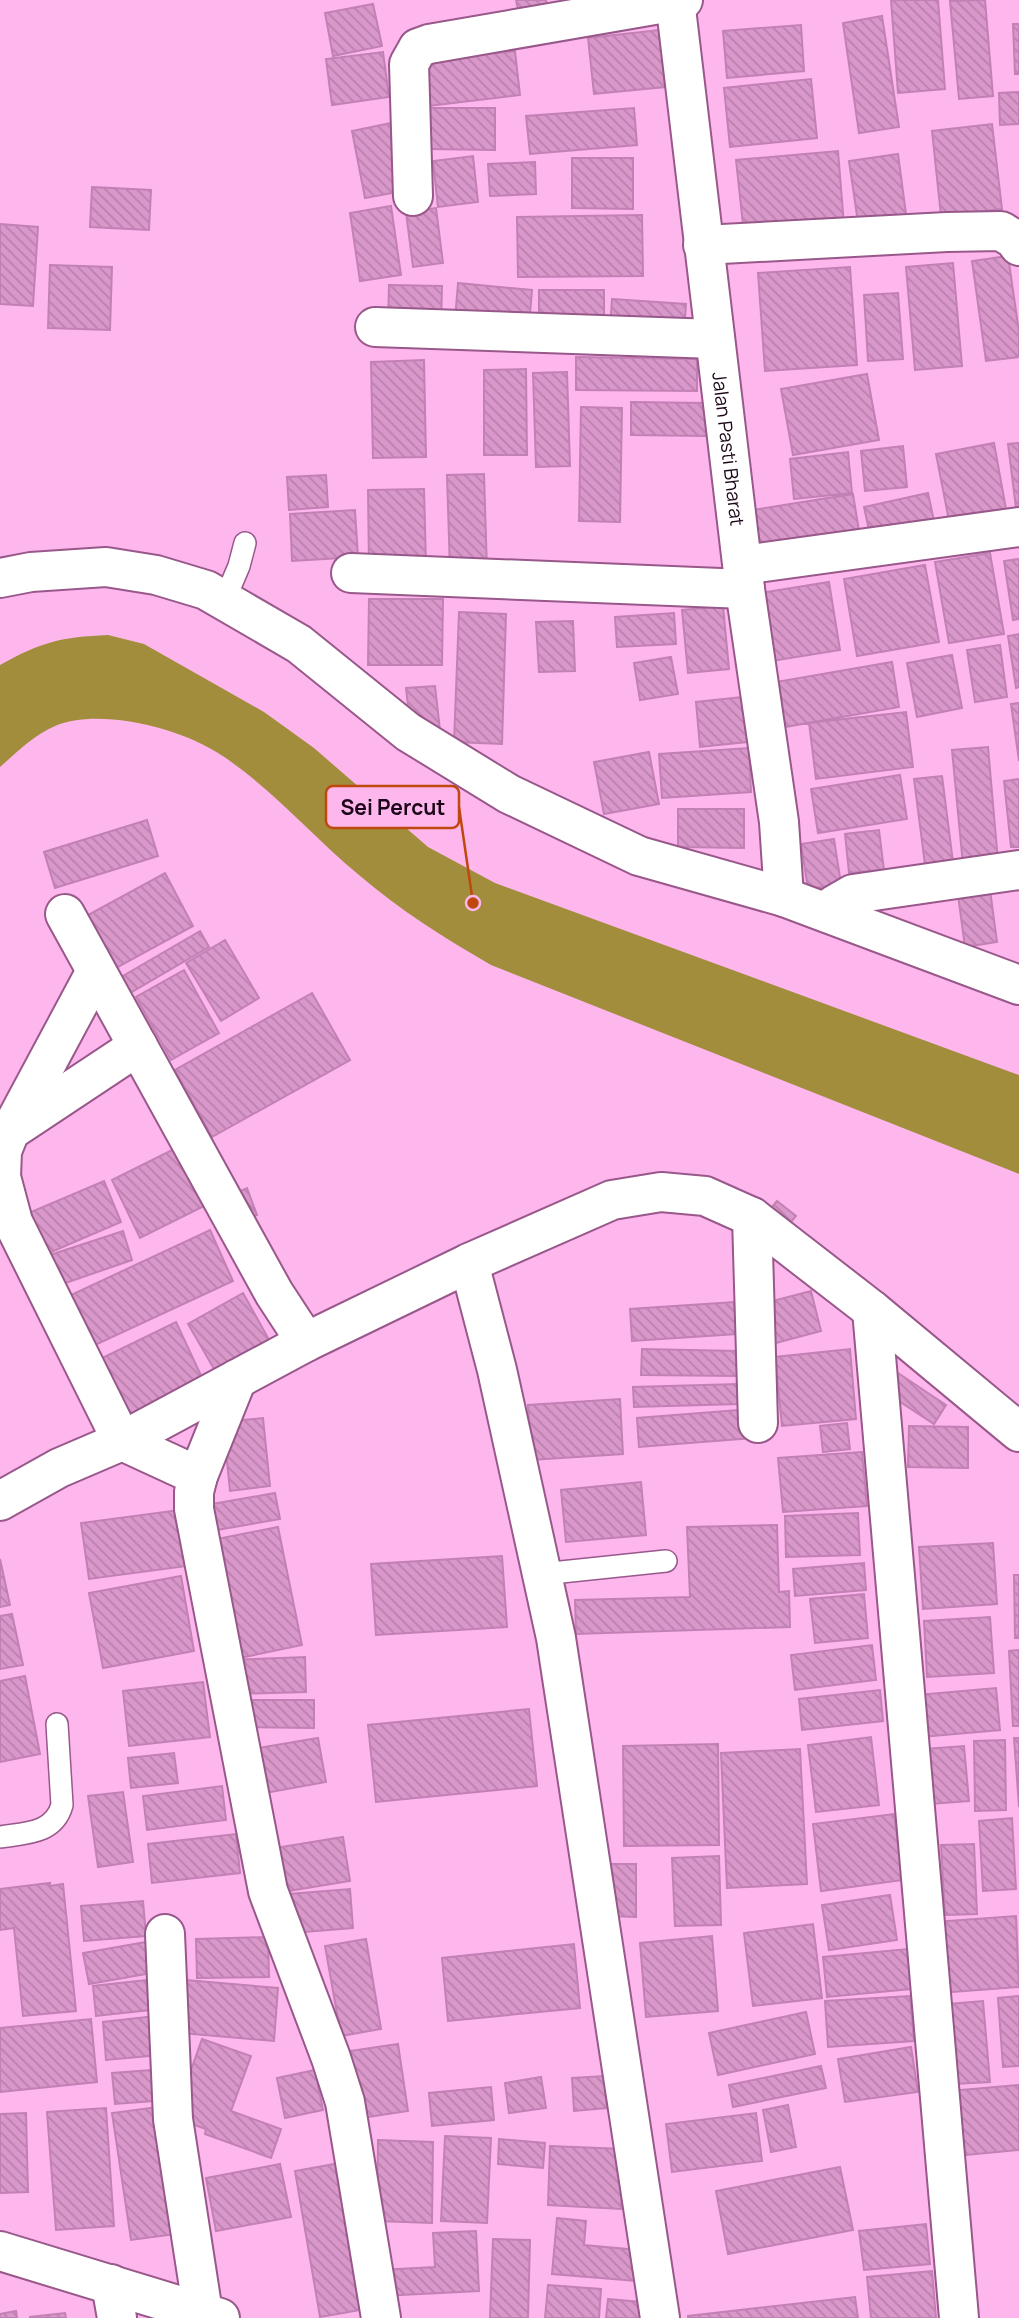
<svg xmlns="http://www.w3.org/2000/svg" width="1019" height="2318" viewBox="0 0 1019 2318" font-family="Manrope,sans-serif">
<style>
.water{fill:#a18d3c}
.building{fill:url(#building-back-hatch);stroke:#c380b4;stroke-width:2}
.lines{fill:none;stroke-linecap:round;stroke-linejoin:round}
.lane-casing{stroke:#98588a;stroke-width:24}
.street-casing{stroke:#98588a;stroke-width:42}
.primary-casing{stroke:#98588a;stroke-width:42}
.lane{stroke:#fff;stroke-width:21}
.street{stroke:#fff;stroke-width:38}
.primary{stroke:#fff;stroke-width:38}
.labels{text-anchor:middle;stroke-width:5;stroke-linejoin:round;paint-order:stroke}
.street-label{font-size:19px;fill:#1c0518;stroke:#feb7ed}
.leader{fill:none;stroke:#bf480e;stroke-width:2.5}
.callout-dot{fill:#bf480e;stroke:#feb7ed;stroke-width:2.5}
.callout{fill:#feb7ed;stroke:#bf480e;stroke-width:2.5}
.callout-label{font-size:21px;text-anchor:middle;font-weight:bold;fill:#1c0518}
</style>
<defs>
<pattern id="building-back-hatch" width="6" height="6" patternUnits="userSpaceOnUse" patternTransform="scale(1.75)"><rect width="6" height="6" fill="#d997ca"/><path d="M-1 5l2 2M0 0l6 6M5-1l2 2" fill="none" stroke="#ba81ad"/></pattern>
</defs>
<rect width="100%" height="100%" fill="#feb7ed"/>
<path class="water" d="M108,635L144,644L264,712L314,748L428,847L495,883L1019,1075V1174L491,965C443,937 401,911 359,875C312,836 270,786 218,753C180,728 98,707 55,726C34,735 17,752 0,767V665C41,642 61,637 108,635Z"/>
<path class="building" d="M516,0H546L550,18L521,24Z
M891,0H938L945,89L898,93Z
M985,0L993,96L959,99L950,1Z
M373,4L382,46L333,56L325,13Z
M882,16L899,127L859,133L843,23Z
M1013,24H1019V74H1015Z
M801,25L804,71L727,78L723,31Z
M659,30L665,87L594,94L588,38Z
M515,51L520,95L429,106L423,61Z
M383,52L389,97L332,105L326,59Z
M811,79L817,138L730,147L724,88Z
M1019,92V124L1000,125L999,93Z
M428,108H495V150L428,149Z
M634,108L637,145L530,154L526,116Z
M391,123L403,191L365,198L352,131Z
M992,124L1002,209L941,216L932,131Z
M838,151L844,225L744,234L736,160Z
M898,154L908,229L860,236L849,161Z
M473,156L478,202L438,207L433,161Z
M572,158H633V209L572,208Z
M535,162L536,194L490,196L488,164Z
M92,187L151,190L149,230L90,227Z
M391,206L401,275L360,281L350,213Z
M436,208L443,263L413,267L406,212Z
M642,215L643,276L518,277L517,217Z
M0,224L38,227L33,306L0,304Z
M1008,256L1019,332V357L986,361L972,261Z
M953,263L962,366L915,370L906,267Z
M50,265L112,267L110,330L48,328Z
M850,267L857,365L765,371L758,273Z
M458,283L532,290L529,326L455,320Z
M389,285L442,286L441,327L388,326Z
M539,290H604V329H539Z
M898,293L903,359L868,361L864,295Z
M612,299L686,304L684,334L610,329Z
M576,357L697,359V391L576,390Z
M424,360L426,457L373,458L371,362Z
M526,369L527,455H484V370Z
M567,372L570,466L536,467L533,373Z
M867,374L879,440L793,455L781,389Z
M631,402L706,403V436L631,435Z
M581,407L622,408L620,522L579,521Z
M994,443L1008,520L951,531L936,454Z
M1019,443V524H1018L1008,444Z
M903,446L907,487L865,491L861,451Z
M848,452L852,493L794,499L790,459Z
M484,474L487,570L450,571L447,475Z
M326,475L328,507L289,510L287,477Z
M424,489L426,565L369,566L368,490Z
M928,493L936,530L872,544L864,507Z
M853,494L860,537L755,555L747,511Z
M355,510L358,557L292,561L290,514Z
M990,553L1004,634L949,643L935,562Z
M1019,559V619L1013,620L1004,561Z
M925,565L939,642L857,656L844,579Z
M829,582L840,650L771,661L760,593Z
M369,599H443L442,665H368Z
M723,606L729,669L688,673L682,610Z
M459,612L506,614L502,744L454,742Z
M674,613L676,644L617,647L615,617Z
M573,621L575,671L539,672L536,622Z
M1019,634V687L1016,688L1008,636Z
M1000,645L1007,697L975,702L967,650Z
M952,655L962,708L917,717L907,663Z
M671,657L678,694L640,700L634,663Z
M892,662L899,707L785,727L776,682Z
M435,686L440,730L411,733L406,688Z
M742,697L747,742L700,747L696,702Z
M1019,703V761L1011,704Z
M906,712L913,767L816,779L809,723Z
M988,747L998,861L963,865L952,750Z
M749,748L751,792L662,798L659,754Z
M649,752L659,804L604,814L594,762Z
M900,775L907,819L818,833L811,789Z
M942,776L953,862L925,865L914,779Z
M1019,779V847H1011L1004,781Z
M678,809H744V848L678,847Z
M147,820L158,856L55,888L44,852Z
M879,830L884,870L849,873L845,834Z
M834,839L841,884L808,889L801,844Z
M165,873L193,926L107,973L79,920Z
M990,890L997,942L965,947L958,895Z
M200,931L209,947L118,1000L109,984Z
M225,940L259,998L221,1021L186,963Z
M184,970L219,1033L171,1060L136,997Z
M312,993L350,1060L212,1137L175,1070Z
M180,1146L208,1204L140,1238L112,1180Z
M104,1181L121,1222L42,1256L24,1215Z
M247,1188L257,1215L243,1221L232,1195Z
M777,1201L796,1216L780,1235L762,1219Z
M210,1230L233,1281L93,1346L69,1296Z
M123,1231L132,1260L57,1286L47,1256Z
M811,1291L821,1331L772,1344L761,1304Z
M243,1293L272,1345L218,1376L188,1324Z
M734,1302L737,1334L632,1341L630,1309Z
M176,1322L206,1386L126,1425L96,1361Z
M642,1349L738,1351V1376L641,1375Z
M850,1349L856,1419L782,1426L775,1357Z
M895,1371L946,1405L934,1424L882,1390Z
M738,1384L739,1404L634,1407L633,1387Z
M620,1399L623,1454L531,1460L528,1405Z
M751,1409L753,1438L639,1447L637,1418Z
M263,1418L270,1486L230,1491L223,1422Z
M847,1423L850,1449L823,1452L820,1426Z
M909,1426L968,1427V1468L908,1467Z
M862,1452L867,1506L783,1512L778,1458Z
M641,1482L646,1535L566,1542L561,1490Z
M275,1493L280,1519L211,1531L206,1505Z
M179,1510L187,1566L89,1579L81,1523Z
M858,1513L860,1555L786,1557L785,1516Z
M777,1525L779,1592L789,1591L790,1627L576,1634L575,1600L690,1597L687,1527Z
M278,1527L302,1645L235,1659L212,1540Z
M993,1543L997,1604L923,1609L919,1547Z
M502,1556L507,1627L376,1635L371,1564Z
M0,1559L10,1605L0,1607Z
M864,1563L866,1590L795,1596L793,1569Z
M1014,1575H1019V1638H1015Z
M181,1576L194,1651L103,1668L89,1593Z
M864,1594L868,1638L815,1643L810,1599Z
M12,1614L23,1665L0,1669V1616Z
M990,1617L994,1673L927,1677L924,1621Z
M872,1645L876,1680L795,1690L791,1655Z
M1019,1650V1726H1013L1009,1651Z
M305,1657L306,1692L233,1694L232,1660Z
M25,1676L40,1754L0,1762V1681Z
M203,1682L210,1737L129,1746L123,1691Z
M996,1688L1000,1730L922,1737L918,1695Z
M880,1690L883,1721L802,1730L799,1699Z
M239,1700H314V1728L239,1727Z
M529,1709L537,1786L376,1802L368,1725Z
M871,1737L879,1805L816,1812L808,1745Z
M318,1738L326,1782L254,1795L246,1750Z
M1014,1738H1019V1807Z
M1005,1740L1006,1810L975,1811L974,1741Z
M718,1744L719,1845L624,1846L623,1746Z
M964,1746L969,1801L930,1804L925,1749Z
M800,1749L807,1884L727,1888L721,1753Z
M174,1753L178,1783L131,1788L128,1758Z
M222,1786L226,1820L147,1830L143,1796Z
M123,1792L133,1862L98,1867L88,1796Z
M894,1814L903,1880L821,1891L813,1824Z
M1012,1818L1016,1889L983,1891L979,1821Z
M236,1834L240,1873L152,1883L148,1844Z
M343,1837L350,1881L282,1892L275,1848Z
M974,1844L977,1914L945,1915L941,1845Z
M719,1856L721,1925L675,1926L672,1858Z
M610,1864H636V1917L610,1916Z
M50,1883V1886L63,1884L76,2011L23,2016L14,1928L0,1930V1889Z
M350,1889L353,1928L292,1933L289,1894Z
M890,1895L897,1940L829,1950L822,1905Z
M143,1901L146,1936L84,1941L81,1906Z
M1016,1916L1019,1987L940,1993L935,1922Z
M813,1924L822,1998L753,2006L744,1933Z
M712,1936L718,2011L646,2017L640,1943Z
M268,1937L269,1977L197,1978L196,1939Z
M366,1939L381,2029L341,2036L325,1946Z
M146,1942L152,1973L89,1984L83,1953Z
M574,1944L580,2008L448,2021L442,1958Z
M908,1949L911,1989L827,1997L823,1957Z
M146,1980L150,2010L96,2016L93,1986Z
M186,1980L278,1988L274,2041L182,2033Z
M910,1996L914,2041L828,2047L825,2001Z
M1019,1996V2066L1003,2067L998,1998Z
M983,2001L990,2082L955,2084L949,2004Z
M806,2012L815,2054L718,2075L709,2033Z
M155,2016L159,2055L106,2060L103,2022Z
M91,2019L97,2082L0,2092V2028Z
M202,2039L251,2056L231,2111L281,2129L271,2158L205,2134L206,2129L174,2118Z
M398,2044L408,2111L361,2118L350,2051Z
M911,2047L918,2092L845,2102L838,2059Z
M821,2066L826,2088L733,2107L729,2085Z
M165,2069L167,2100L115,2104L112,2073Z
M315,2070L323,2110L285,2118L277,2078Z
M605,2076L607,2108L574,2111L572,2078Z
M541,2077L546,2108L509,2113L505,2083Z
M1019,2085V2150L956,2156L950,2091Z
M491,2087L494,2120L432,2126L429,2093Z
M788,2105L796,2147L771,2152L763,2110Z
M165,2106L184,2233L131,2240L112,2113Z
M106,2108L114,2226L56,2230L47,2112Z
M26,2113L28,2192L0,2193V2114Z
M756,2113L762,2161L672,2172L666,2124Z
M445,2136L491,2138L487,2223L441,2221Z
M499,2139L545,2143L543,2168L498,2164Z
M378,2140L433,2142L432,2223L377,2221Z
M550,2146L623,2149L621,2209L548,2205Z
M340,2163L366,2309L320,2317L295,2171Z
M280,2164L291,2217L216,2231L206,2178Z
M840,2167L853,2230L728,2254L716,2191Z
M557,2218L586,2221L584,2245L638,2250L636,2281L552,2274Z
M926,2224L930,2264L864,2270L859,2231Z
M476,2231L479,2291L382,2296L380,2270L435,2267L433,2233Z
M493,2239L530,2240L528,2318H490Z
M932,2271L936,2318H871L867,2277Z
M548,2285L601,2289L599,2318H545Z
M855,2297L858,2318H688V2316Z
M608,2299L652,2303L651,2318H606Z
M16,2311L17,2318H0V2314Z
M65,2313L66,2318H30V2317Z"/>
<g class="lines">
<defs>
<path id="lane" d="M225,599L239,566L245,543
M542,1574L666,1561
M0,1837C25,1833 54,1834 62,1805L57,1724"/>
<g id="street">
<path id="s1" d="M675,0L745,589L779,822L784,897"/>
<path d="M413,196L409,64L418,48L429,44L683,0"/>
<path d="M703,245L947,232L1001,231L1014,239L1019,246"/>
<path d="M375,327L715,339"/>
<path d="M743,565L1019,527"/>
<path d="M351,573L745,589"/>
<path d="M0,578L31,572L106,567L156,575L206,590L299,644L408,732L509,794L639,856L784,897L1019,985"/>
<path d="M828,913L834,905L853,894L1019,870"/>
<path d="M65,914L274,1293L306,1342"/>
<path d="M138,1046L10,1131L2,1151L1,1177L13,1222L122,1441L198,1476"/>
<path d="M13,1126L96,971"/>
<path d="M752,1217L758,1423"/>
<path d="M469,1263L497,1370L556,1638L660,2318"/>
<path d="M872,1310L959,2318"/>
<path d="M237,1379L198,1476L194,1492V1509L268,1891L331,2058L345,2102L381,2318"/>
<path d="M0,1501L59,1468L122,1441L306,1342L469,1263L612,1200L661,1192L705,1196L752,1217L872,1310L1019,1432"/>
<path d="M165,1934L173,2119L203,2313"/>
<path d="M111,2284L117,2318"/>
</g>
<path id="primary" d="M0,2251L220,2318"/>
</defs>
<use href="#lane" class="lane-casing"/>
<use href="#street" class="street-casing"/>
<use href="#primary" class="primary-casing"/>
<use href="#lane" class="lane"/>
<use href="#street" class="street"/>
<use href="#primary" class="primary"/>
</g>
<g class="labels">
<g class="street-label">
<text dy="7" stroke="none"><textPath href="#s1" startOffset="452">Jalan Pasti Bharat</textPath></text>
</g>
</g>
<path class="leader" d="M473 903L459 807"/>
<circle class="callout-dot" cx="473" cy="903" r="7"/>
<rect class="callout" x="326" y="786" width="133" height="42" rx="7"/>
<g class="callout-label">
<text x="393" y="815">Sei Percut</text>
</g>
</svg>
